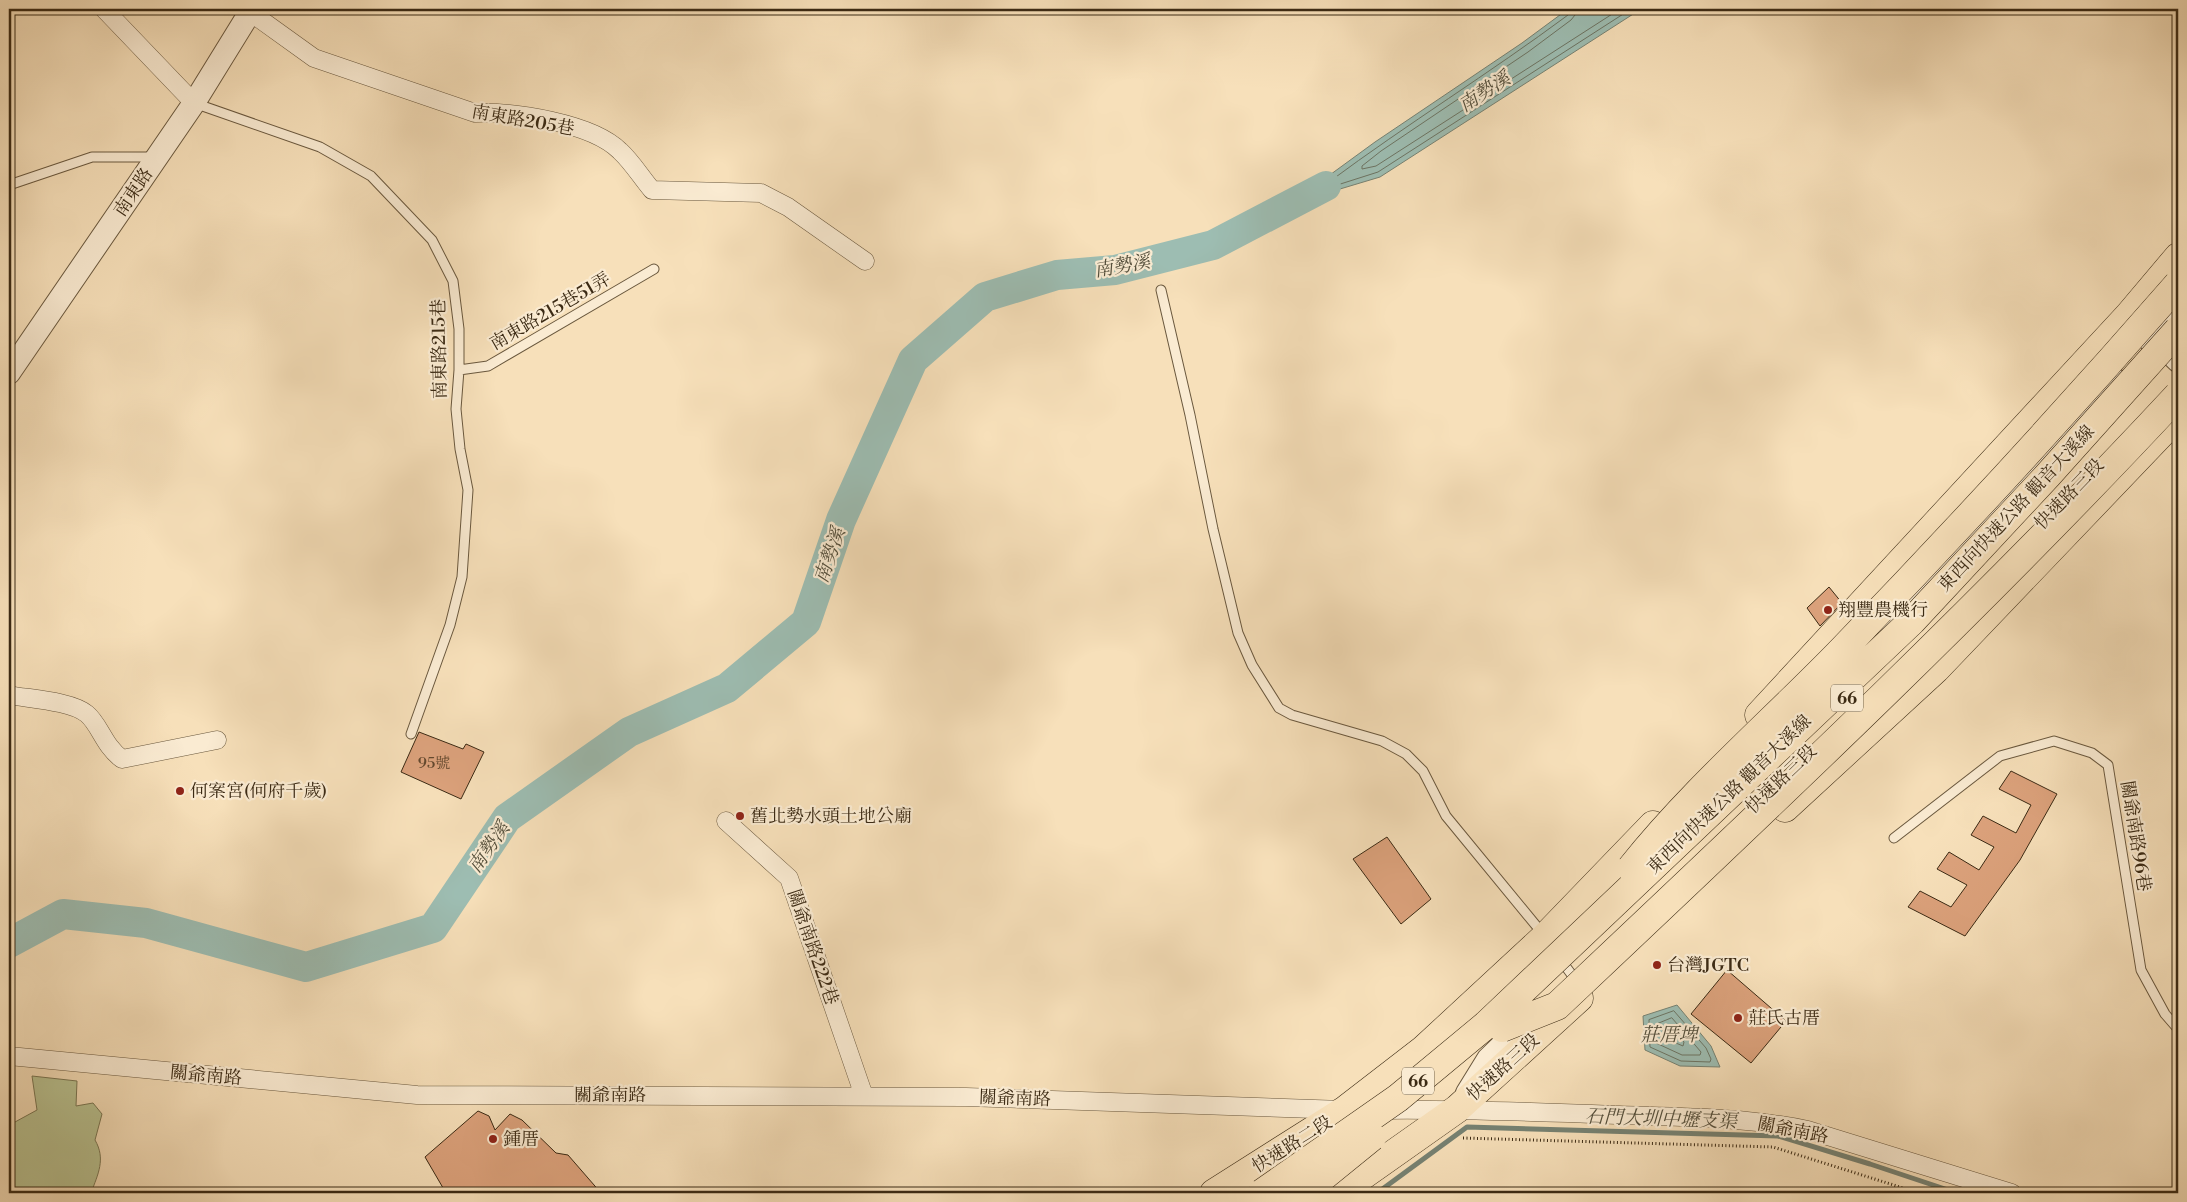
<svg xmlns="http://www.w3.org/2000/svg" width="2187" height="1202" viewBox="0 0 2187 1202" font-family="'Libre Bodoni','Noto Serif TC',serif">
<style>
.green{fill:#b9c392;stroke:#7a7653}
.water{fill:#9dbdb2;stroke:#768273}
.lines{fill:none;stroke-linecap:round;stroke-linejoin:round}
.shore{stroke:#6c7463;stroke-width:1}
.stream{stroke:#768273;stroke-width:5}
.river{stroke:#9dbdb2;stroke-width:30}
.building{fill:#dca27c;stroke:#3b2a14}
.service-casing{stroke:#6a583e;stroke-width:11}
.minor-casing{stroke:#6a583e;stroke-width:19}
.tertiary-casing{stroke:#6a583e;stroke-width:24}
.primary-casing{stroke:#3b2a14;stroke-width:29}
.path{stroke:#3b2a14;stroke-width:3;stroke-dasharray:1 2.5;stroke-linecap:butt}
.service{stroke:#faebd2;stroke-width:9}
.minor{stroke:#faebd2;stroke-width:18}
.tertiary{stroke:#faebd2;stroke-width:22}
.primary{stroke:#f7e0ba;stroke-width:28}
.trunk-bridge-casing{stroke:#3b2a14;stroke-width:29;stroke-linecap:butt}
.trunk-bridge{stroke:#f7e0ba;stroke-width:28}
.poi-dot{fill:#8f2418;stroke:#faebd2;stroke-width:2}
.labels{text-anchor:middle;stroke-width:4.5;stroke-linejoin:round;paint-order:stroke}
.number-label{font-size:15px;fill:#63482e}
.shield{fill:#faebd2;stroke:#74644d;stroke-width:1}
.shield-label{font-size:16px;font-weight:bold;fill:#3b2a14}
.street-label{font-size:18px;fill:#3b2a14;stroke:#faebd2}
.poi-label{font-size:18px;fill:#3b2a14;stroke:#faebd2;text-anchor:start}
.water-label{font-size:19px;font-style:italic;fill:#544f3c;stroke:#faebd2}
</style>
<rect width="100%" height="100%" fill="#f7e0ba"/>
<filter id="stains"><feTurbulence type="fractalNoise" baseFrequency=".004" numOctaves="4"/><feColorMatrix values="0 0 0 0 .2 0 0 0 0 .09 0 0 0 0 .02 0 0 0 .5 -.17"/></filter>
<radialGradient id="worn" r=".72"><stop offset=".6" stop-color="#630" stop-opacity="0"/><stop offset="1" stop-color="#630" stop-opacity=".3"/></radialGradient>
<path class="green" d="M32,1076L77,1081L76,1106L93,1103L102,1114L95,1140C106,1159 98,1174 91,1193H9V1128L15,1122L37,1110Z"/>
<path class="water" d="M1568,9H1641L1380,177L1290,204L1375,142L1522,43Z
M1677,1005L1711,1046L1720,1067L1680,1066L1645,1050L1643,1016Z"/>
<g class="lines">
<path class="shore" d="M1570,9L1568,15C1490,73 1407,124 1329,182L1328,186L1331,187L1378,172L1631,9
M1576,9L1575,15L1571,20L1528,52L1381,151L1362,166V169L1376,166L1620,9
M1674,1011L1706,1048L1711,1059L1710,1062L1681,1061L1650,1047L1649,1020Z
M1672,1018L1701,1052L1700,1055H1682L1656,1043L1655,1025Z
M1670,1027L1684,1042L1683,1046L1664,1038L1663,1030Z"/>
<path class="stream" d="M1377,1193L1467,1127L1778,1136L1870,1164L1957,1193"/>
<path class="river" d="M9,943L63,914L146,923L306,967L433,928L507,818L629,732L727,688L806,622L841,520L913,360L985,297L1057,275L1115,270L1213,245L1326,186"/>
</g>
<path class="building" d="M1829,587L1842,603L1820,626L1807,608Z
M419,732L463,749L466,744L484,752L461,799L401,772Z
M2011,771L2057,794L2020,860L1965,936L1908,907L1920,891L1951,907L1967,885L1937,869L1949,852L1979,870L1994,847L1971,835L1983,816L2016,833L2031,805L1999,789Z
M1387,837L1431,899L1401,924L1353,859Z
M1727,970L1786,1021L1751,1063L1691,1014Z
M478,1111L489,1116L495,1130L510,1114L522,1120L556,1153L568,1155L601,1193H446L425,1157Z"/>
<g class="lines">
<defs>
<path id="service" d="M194,103L320,147L371,176L432,240L453,281L459,329V370L456,409L460,449L468,490L462,577L450,625L411,734
M9,185L92,157H154
M1161,290L1190,415L1213,529L1238,633L1252,665L1279,708L1292,715L1382,741L1406,754L1423,771L1446,816L1543,934
M459,370L488,366L654,269
M1894,838L2000,756L2054,741L2092,753L2108,765L2141,970L2165,1014L2178,1029
M1560,959L1578,983"/>
<path id="minor" d="M104,9L194,103
M250,12L314,58L475,113C513,111 592,123 620,151C632,162 641,177 652,190L761,193L788,207L865,261
M9,695C30,699 71,701 87,714C100,725 104,746 122,759L217,740
M726,821L789,878L864,1096
M9,1056L417,1095L966,1097L1344,1110
M1383,1110C1462,1109 1540,1112 1619,1115C1682,1117 1746,1117 1808,1130L2012,1193"/>
<path id="tertiary" d="M2152,336L2178,361
M2151,342L2178,310
M9,373L194,103L252,9
M1873,639L1890,624L2116,380
M1467,1093L1488,1059L1528,1020"/>
<path id="primary" d="M1759,715L2129,315L2178,257
M1785,808L1936,669L2178,416
M1214,1193L1345,1110L1424,1049L1545,937L1653,825
M1338,1193L1457,1109L1579,998"/>
</defs>
<use href="#service" class="service-casing"/>
<use href="#minor" class="minor-casing"/>
<use href="#tertiary" class="tertiary-casing"/>
<use href="#primary" class="primary-casing"/>
<path class="path" d="M1463,1138L1773,1147L1919,1193"/>
<use href="#service" class="service"/>
<use href="#minor" class="minor"/>
<use href="#tertiary" class="tertiary"/>
<use href="#primary" class="primary"/>
<defs>
<path id="trunk-bridge" d="M1631,868C1693,790 1771,723 1841,651C1956,532 2069,409 2178,284
M1502,1028L1557,1006C1768,807 1980,608 2178,395
M1262,1193L1398,1098L1486,1025L1912,621L2048,475L2178,330
M1303,1193L1372,1137"/>
</defs>
<use href="#trunk-bridge" class="trunk-bridge-casing"/>
<use href="#trunk-bridge" class="trunk-bridge"/>
</g>
<g class="poi-dot">
<circle cx="1828" cy="610" r="5"/>
<circle cx="180" cy="791" r="5"/>
<circle cx="740" cy="816" r="5"/>
<circle cx="1657" cy="965" r="5"/>
<circle cx="1738" cy="1018" r="5"/>
<circle cx="493" cy="1139" r="5"/>
</g>
<g class="labels">
<g class="number-label">
<text x="434" y="768">95號</text>
</g>
<g class="shield">
<rect x="1831" y="684.5" width="32" height="27" rx="4"/>
<rect x="1402" y="1067.5" width="32" height="27" rx="4"/>
</g>
<g class="shield-label">
<text x="1847" y="704">66</text>
<text x="1418" y="1087">66</text>
</g>
<g class="street-label">
<text transform="translate(523 120) rotate(10)" y="6">南東路205巷</text>
<text transform="translate(133 192) rotate(-56)" y="6">南東路</text>
<text transform="translate(550 311) rotate(-30)" y="6">南東路215巷51弄</text>
<text transform="translate(439 349) rotate(-91)" y="6">南東路215巷</text>
<text transform="translate(2069 494) rotate(-46)" y="6">快速路三段</text>
<text transform="translate(2016 508) rotate(-47)" y="6">東西向快速公路 觀音大溪線</text>
<text transform="translate(1781 779) rotate(-44)" y="6">快速路三段</text>
<text transform="translate(1729 794) rotate(-44)" y="6">東西向快速公路 觀音大溪線</text>
<text transform="translate(2136 836) rotate(81)" y="6">關爺南路96巷</text>
<text transform="translate(813 947) rotate(71)" y="6">關爺南路222巷</text>
<text transform="translate(1503 1067) rotate(-42)" y="6">快速路三段</text>
<text transform="translate(206 1075) rotate(5)" y="6">關爺南路</text>
<text x="610" y="1101">關爺南路</text>
<text transform="translate(1015 1098) rotate(2)" y="6">關爺南路</text>
<text transform="translate(1793 1130) rotate(11)" y="6">關爺南路</text>
<text transform="translate(1292 1144) rotate(-32)" y="6">快速路二段</text>
</g>
<g class="poi-label">
<text x="1838" y="616">翔豐農機行</text>
<text x="190" y="797">何案宮(何府千歲)</text>
<text x="750" y="822">舊北勢水頭土地公廟</text>
<text x="1667" y="971">台灣JGTC</text>
<text x="1748" y="1024">莊氏古厝</text>
<text x="503" y="1145">鍾厝</text>
</g>
<g class="water-label">
<text transform="translate(1484 91) rotate(-33)" y="7">南勢溪</text>
<text transform="translate(1122 265) rotate(-10)" y="7">南勢溪</text>
<text transform="translate(829 555) rotate(-71)" y="7">南勢溪</text>
<text transform="translate(488 847) rotate(-55)" y="7">南勢溪</text>
<text x="1669" y="1041">莊厝埤</text>
<text transform="translate(1661 1118) rotate(2)" y="7">石門大圳中壢支渠</text>
</g>
</g>
<rect width="2187" height="1202" fill="none" stroke="#f7e0ba" stroke-width="30"/>
<rect x="10" y="10" width="2167" height="1182" fill="none" stroke="#3b2a14" stroke-width="2.5"/>
<rect x="15" y="15" width="2157" height="1172" fill="none" stroke="#3b2a14"/>
<rect width="100%" height="100%" filter="url(#stains)"/>
<rect width="100%" height="100%" fill="url(#worn)"/>
</svg>
